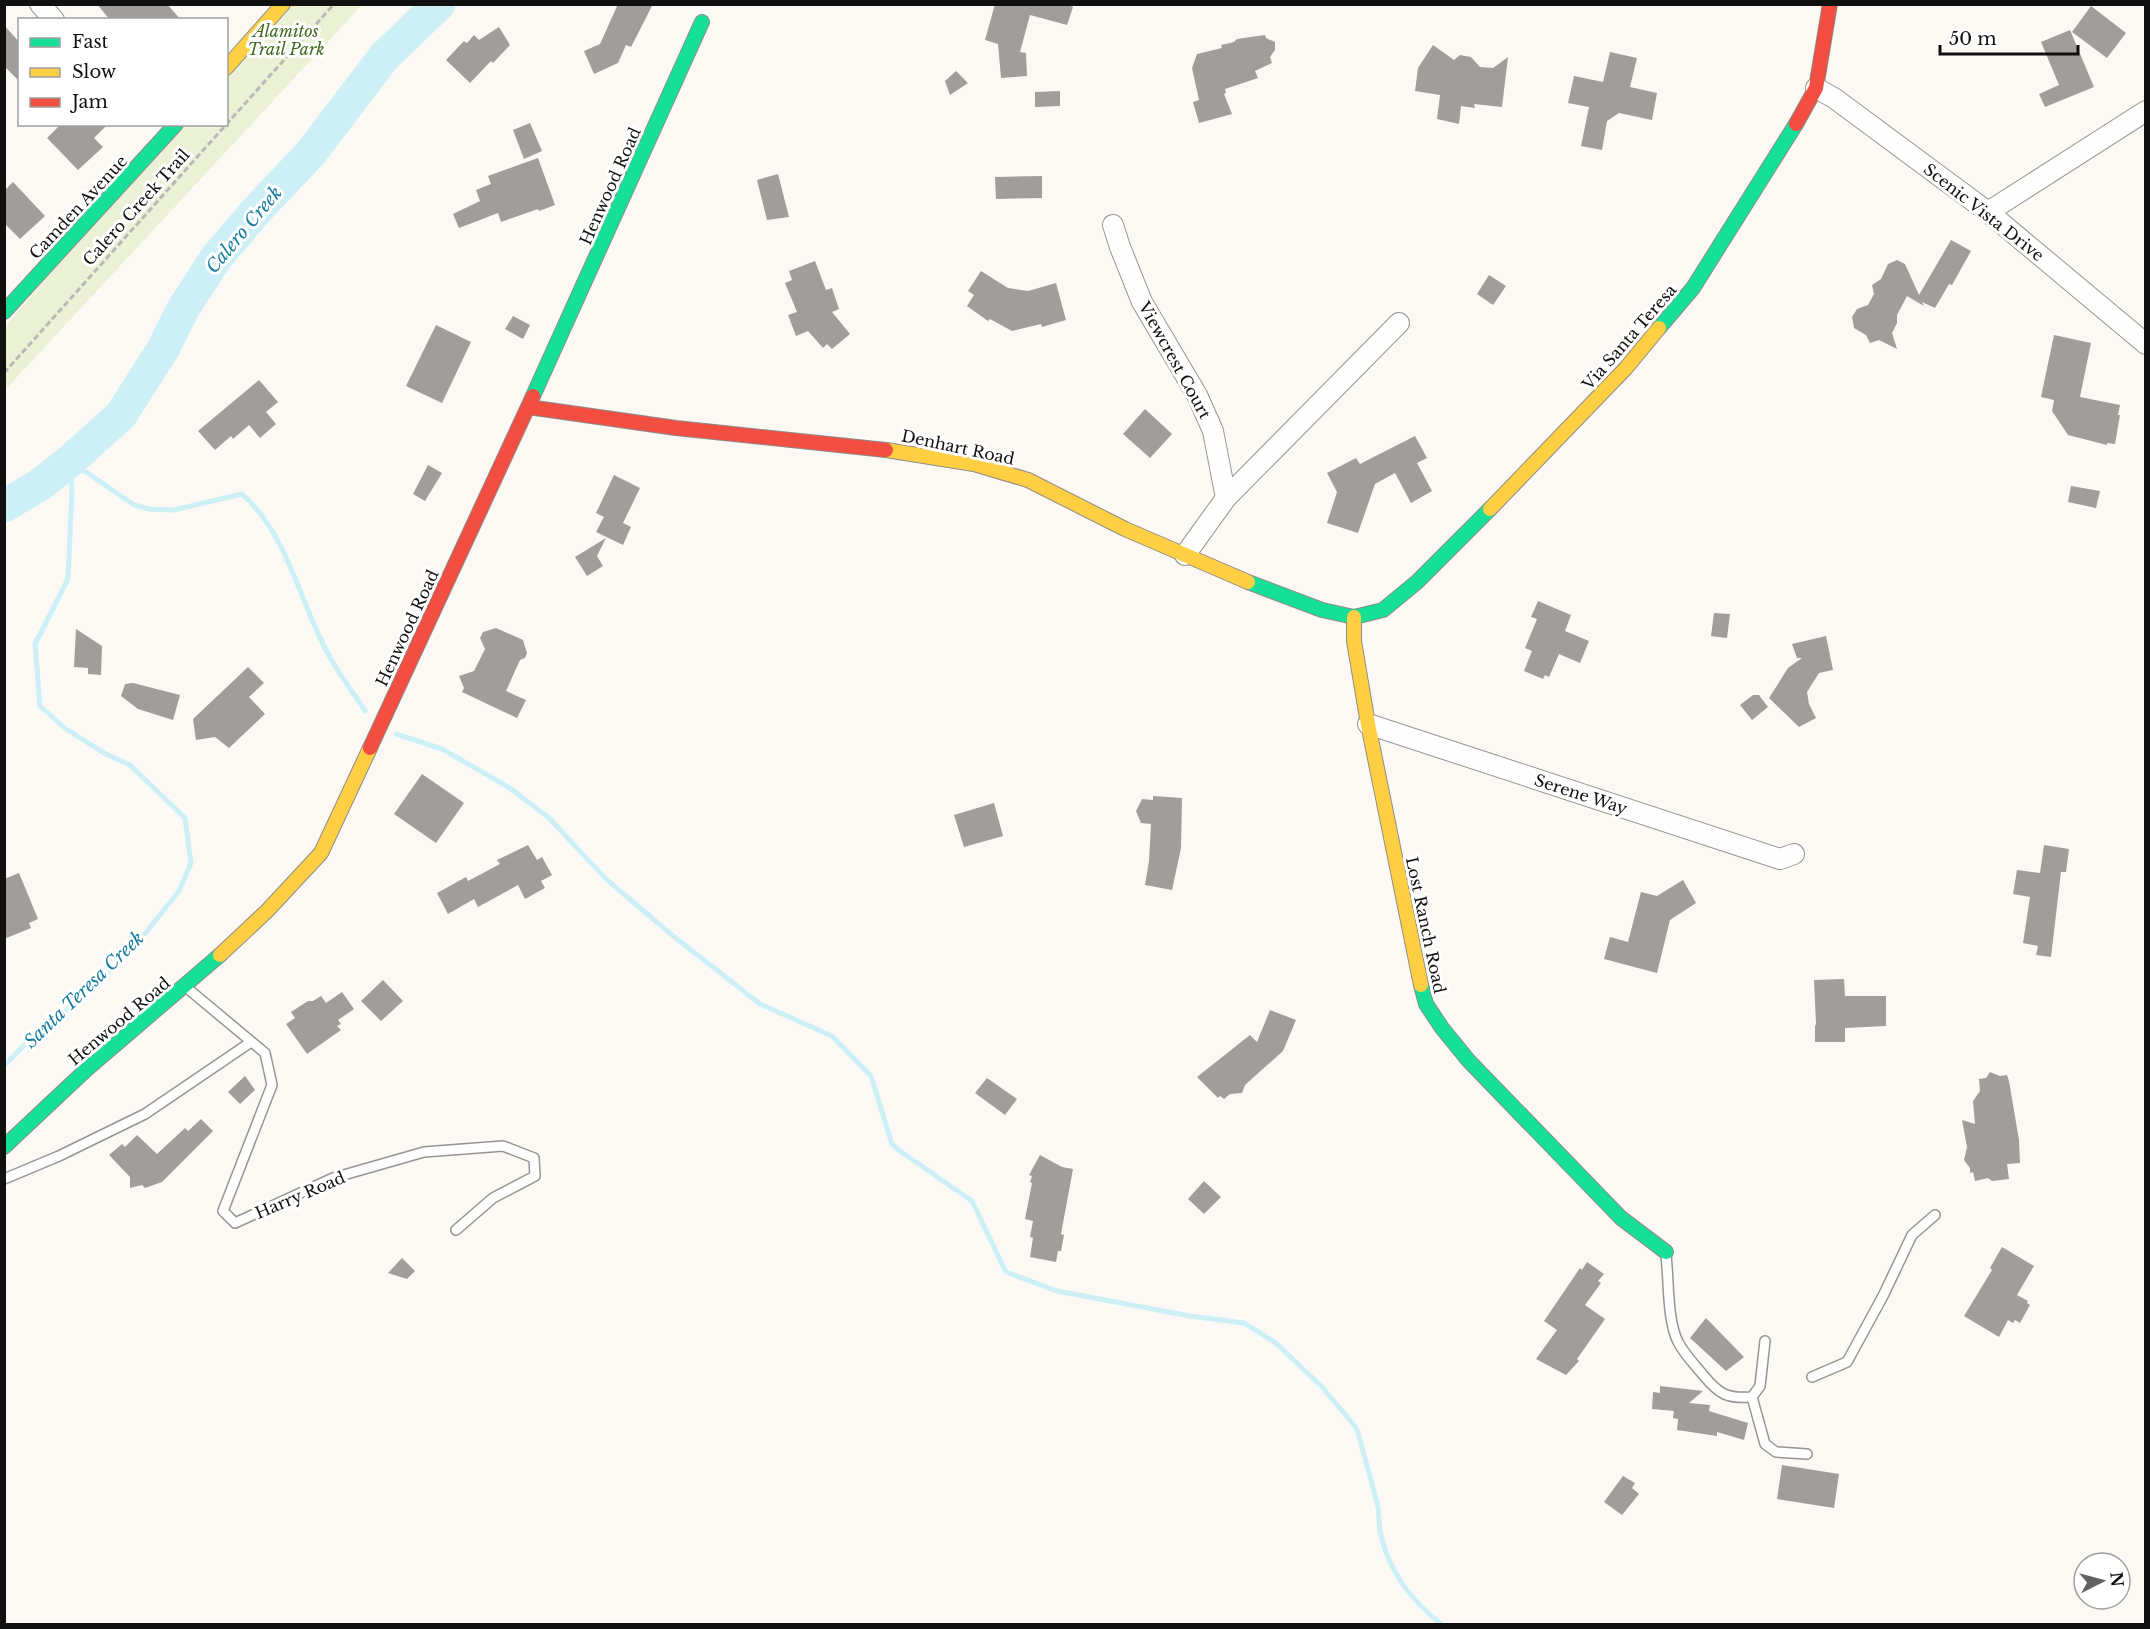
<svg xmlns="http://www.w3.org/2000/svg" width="2150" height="1629" viewBox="0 0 2150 1629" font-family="'Libre Baskerville',serif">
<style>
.green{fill:#ebf1d5}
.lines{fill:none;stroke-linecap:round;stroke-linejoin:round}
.stream{stroke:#ccf0f6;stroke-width:5}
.river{stroke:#ccf0f6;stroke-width:33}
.building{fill:#a09d9a}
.lane-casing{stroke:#969593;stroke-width:12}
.street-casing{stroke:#969593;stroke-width:22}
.fast-casing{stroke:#8d8c8a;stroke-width:16}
.slow-casing{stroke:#8d8c8a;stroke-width:16}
.jam-casing{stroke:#8d8c8a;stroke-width:16}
.path{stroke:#b9b8b8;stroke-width:3;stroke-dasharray:6 3;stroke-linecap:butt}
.lane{stroke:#fffefe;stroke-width:9}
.street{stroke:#fffefe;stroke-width:20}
.fast{stroke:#16e098;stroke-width:14}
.slow{stroke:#ffcf43;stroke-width:14}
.jam{stroke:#f24e42;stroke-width:14}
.labels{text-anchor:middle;stroke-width:6;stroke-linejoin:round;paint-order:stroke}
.park-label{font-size:16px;font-style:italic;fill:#3d691e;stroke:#fff}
.street-label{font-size:16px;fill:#101010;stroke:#fff}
.water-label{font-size:18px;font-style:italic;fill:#177c9d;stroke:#fff}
</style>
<rect width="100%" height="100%" fill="#fcf9f5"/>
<path class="green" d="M275,5H362L5,390V327L175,125L226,124L227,63Z"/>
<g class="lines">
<path class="stream" d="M70,461L134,505L149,509L174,510L242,494C288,535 299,600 327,652C338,673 353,692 365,711
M396,734L442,749L510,788L549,818L606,879L672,935L760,1004L832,1036L871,1076L892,1144L900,1151L972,1201L1006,1272L1057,1291L1190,1316L1244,1323L1277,1344L1322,1387L1354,1425L1358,1432C1364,1456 1371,1479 1377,1503C1380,1514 1378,1525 1381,1535C1389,1572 1413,1602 1441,1624
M4,1066L31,1038L57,1019L131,951L179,891L191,863L185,818L130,765L104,753L66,729L40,706L35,644L68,579L72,491L70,461"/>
<path class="river" d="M4,506L41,484L70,461L121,415L163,349L183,309L216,258L256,211L310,154L384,57L439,4"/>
</g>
<path class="building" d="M97,4H167L181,20H110Z
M618,4H653L631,47L626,45L618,63L594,74L584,51L600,44Z
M995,4H1065L1073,7L1067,25L1030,15L1020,52L1026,53L1027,76L1001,78L998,44L985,40Z
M2091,6L2126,33L2107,58L2072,32Z
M4,25L20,43V82L4,66Z
M499,27L510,45L493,63L491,61L470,83L446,60L464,41L467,43L474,35L479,40Z
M2070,30L2094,87L2045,107L2039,94L2059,85L2041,42Z
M1265,35L1266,38L1275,42V50L1270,57L1272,63L1255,71L1258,78L1225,89L1226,93L1224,94L1232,114L1199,123L1193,102L1199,100L1192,68L1197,54L1222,48L1221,45L1234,42L1237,39Z
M1433,45L1454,60L1460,55L1471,57L1480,67L1493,68L1508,57L1502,107L1474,104L1475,108L1461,106L1459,124L1437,119L1440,95L1415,91L1418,68Z
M1610,52L1637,58L1630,87L1657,93L1652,120L1619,113L1607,121L1602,150L1581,146L1589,107L1568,103L1574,76L1603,82Z
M956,71L968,83L950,95L945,81Z
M1060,91V106L1035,107V92Z
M530,123L542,151L524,159L513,130Z
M61,124H108L94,138L103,147L78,170L47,138Z
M538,158L555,205L539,211L538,209L501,222L498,213L459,228L453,214L480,201L476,190L491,184L488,176Z
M778,174L789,217L767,220L757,180Z
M1042,176V198L996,199L995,177Z
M13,182L45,216L20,239L4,223V191Z
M1951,240L1971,251L1952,285L1949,284L1935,308L1922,302L1924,306L1907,296L1897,315V323L1892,333L1897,349L1879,340L1870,343L1866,335L1854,328L1852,317L1857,309L1868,305L1874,294L1872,285L1881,279L1888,264L1897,260L1905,264L1919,295Z
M815,261L826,290L832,288L839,309L832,312L850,334L832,349L827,344L823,348L808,331L796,336L788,315L797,312L785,283L792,280L789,271Z
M981,271L1008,288L1028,291L1056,283L1066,320L1042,327L1041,324L1012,331L990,319L988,321L967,306L974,295L968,291Z
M1489,275L1506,286L1493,305L1477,294Z
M513,316L530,325L523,339L505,329Z
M436,325L471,342L442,403L406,386Z
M2054,335L2091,343L2080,397L2120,405L2118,415H2120L2115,444L2107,443V445L2068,435L2052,411L2054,400L2041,397Z
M259,380L278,402L266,412L276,424L260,438L249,425L233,439L231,436L215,450L198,431Z
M1145,409L1172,434L1150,458L1123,434Z
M1415,436L1427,458L1417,463L1432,491L1411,503L1395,473L1375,484L1358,533L1327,523L1337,492L1327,473L1356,458L1360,464Z
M428,465L442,473L425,501L413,494Z
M614,475L640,488L623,523L631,527L623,545L596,532L604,517L596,513Z
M2071,486L2100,491L2096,508L2068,502Z
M606,538L597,556L603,566L587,576L575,557Z
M1538,601L1571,615L1565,631L1589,641L1580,663L1559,654L1549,677L1545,675L1543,679L1524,671L1532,651L1525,648L1537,619L1531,617Z
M1714,613L1730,614L1727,638L1711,636Z
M496,628L523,640L527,653L525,658L520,660L506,691L526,700L517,718L462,692L464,688L459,676L474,671L485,649L480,638L483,632Z
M76,629L102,646L101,675L88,674V668L74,667Z
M1826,636L1833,670L1819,673L1807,692L1809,704L1816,718L1799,727L1769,698L1788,668L1802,658H1797L1792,644Z
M248,667L264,683L249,697L265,714L229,748L215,737L196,740L193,719Z
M133,683L180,695L173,720L138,709L121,696L125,684Z
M1753,695H1759L1768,707L1752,720L1740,705Z
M422,774L464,803L436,843L394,814Z
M1153,796L1182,798L1181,848L1172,890L1145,885L1149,861L1151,824L1141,823L1136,811L1142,799L1153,800Z
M994,803L1003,836L964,847L954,815Z
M528,845L537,860L542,857L552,875L541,881L545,888L525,899L518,885L478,907L474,899L448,914L437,893L466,877L468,881L500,864L497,860Z
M2044,845L2069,849L2066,872H2061L2051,957L2036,955L2038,946L2023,943L2030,897L2013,894L2017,870L2040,873Z
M19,873L38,919L29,923L31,928L4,939V879Z
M1683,880L1696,903L1670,920L1657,973L1604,959L1610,937L1628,942L1641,892L1657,896Z
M1844,979L1845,996H1886V1026L1845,1028V1042H1815V1026L1816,1024L1814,980Z
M383,980L403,1001L381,1021L361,1001Z
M342,992L354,1009L338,1020L341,1024L337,1026L341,1030L307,1054L286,1024L295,1018L291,1012L308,1001H313L321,996L326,1003Z
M1270,1010L1296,1020L1283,1051L1245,1085L1242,1093L1230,1094L1224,1099L1220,1096L1218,1098L1197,1077L1250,1035L1257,1042Z
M1990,1072L2000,1076L2007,1075L2009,1081L2019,1140L2020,1163L2007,1164L2009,1179L1992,1181L1988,1178L1975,1181L1973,1172L1970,1173V1168L1964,1160L1967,1147L1962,1120L1975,1124L1973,1101L1980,1091L1979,1079L1986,1078Z
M245,1076L255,1090L240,1104L228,1092Z
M987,1078L1017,1099L1005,1115L975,1093Z
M201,1119L213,1131L162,1182L145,1188L142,1185L130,1188V1177L109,1155L122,1144L125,1147L137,1135L157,1154L185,1128L188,1131Z
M1040,1155L1062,1167L1073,1169L1061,1234L1064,1235L1061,1251H1058L1056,1262L1030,1257L1033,1238L1030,1237L1033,1221L1025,1219L1032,1183L1030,1182L1032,1176L1029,1175Z
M1204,1181L1221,1197L1204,1214L1188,1199Z
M2002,1247L2034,1266L2017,1295L2028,1301L2027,1303L2030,1305L2020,1323L2015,1320L2013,1323L2008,1320L1999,1337L1964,1316L1992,1270L1990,1268Z
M402,1258L415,1271L407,1279L388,1273Z
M1587,1262L1604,1274L1598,1281L1601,1283L1585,1305L1605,1319L1577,1359L1579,1361L1566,1375L1536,1359L1557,1330L1544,1321L1580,1268L1582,1270Z
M1706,1318L1744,1357L1726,1371L1690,1338Z
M1660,1386L1703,1391L1689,1403L1710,1405L1709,1411L1748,1423L1744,1440L1717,1432V1436L1677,1430L1678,1419L1673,1418L1674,1411L1652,1409L1653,1392L1660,1393Z
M1782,1465L1839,1474L1834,1508L1777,1499Z
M1623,1476L1635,1483L1632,1488L1639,1494L1622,1515L1604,1502Z"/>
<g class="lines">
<defs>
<path id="lane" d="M187,988L265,1053L272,1085L223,1211L235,1223L333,1178L424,1152L503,1146L534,1158L535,1176L493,1198L456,1230
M4,1179L59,1156L145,1114L251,1042
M1666,1255C1669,1280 1667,1320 1678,1342C1685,1355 1695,1365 1704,1376C1719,1394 1727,1399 1752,1397L1760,1386L1765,1341
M1812,1377L1847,1362L1883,1296L1912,1235L1935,1215
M1752,1397L1765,1444L1776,1452L1807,1454"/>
<path id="street" d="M40,4L54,20
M1816,88L1834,98L1988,212L2146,344
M1988,212L2146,111
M1113,225L1120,247L1142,302L1197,395L1213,431L1226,498
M1185,555L1226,498L1399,323
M1368,724L1780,859L1794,854"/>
<path id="fast" d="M4,312L176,124
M1659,328L1693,288L1796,124
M533,396L702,22
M1248,582L1322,610L1354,617L1383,610L1417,582L1490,509
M1421,985L1426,1004L1442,1028L1468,1060L1621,1218L1666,1252
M4,1147L87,1069L220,955"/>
<path id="slow" d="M226,68L283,4
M886,450L974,464L1028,480L1125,529L1248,582
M1490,509L1626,368L1659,328
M1354,617V641L1368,724L1421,985
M220,955L267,911L321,853L370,748"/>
<path id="jam" d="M1796,124L1816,88L1830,4
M528,407L676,428L886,450
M370,748L533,396"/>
</defs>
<use href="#lane" class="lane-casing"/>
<use href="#street" class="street-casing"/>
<use href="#fast" class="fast-casing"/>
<use href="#slow" class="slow-casing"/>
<use href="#jam" class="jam-casing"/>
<path class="path" d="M4,373L334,4"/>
<use href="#lane" class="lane"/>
<use href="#street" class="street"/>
<use href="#fast" class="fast"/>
<use href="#slow" class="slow"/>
<use href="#jam" class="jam"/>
</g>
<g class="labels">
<g class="park-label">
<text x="286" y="37">Alamitos<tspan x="286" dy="18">Trail Park</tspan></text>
</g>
<g class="street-label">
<text transform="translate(610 186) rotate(-66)" y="6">Henwood Road</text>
<text transform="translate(78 207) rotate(-47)" y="6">Camden Avenue</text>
<text transform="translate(136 207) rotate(-48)" y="6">Calero Creek Trail</text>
<text transform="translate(1984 212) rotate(38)" y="6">Scenic Vista Drive</text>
<text transform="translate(1629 337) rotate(-49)" y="6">Via Santa Teresa</text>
<text transform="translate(1175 360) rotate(61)" y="6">Viewcrest Court</text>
<text transform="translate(958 447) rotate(12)" y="6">Denhart Road</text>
<text transform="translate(407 628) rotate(-65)" y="6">Henwood Road</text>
<text transform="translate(1581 794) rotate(18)" y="6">Serene Way</text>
<text transform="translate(1426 925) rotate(78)" y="6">Lost Ranch Road</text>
<text transform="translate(119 1021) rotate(-40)" y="6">Henwood Road</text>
<text transform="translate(300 1195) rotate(-23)" y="6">Harry Road</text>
</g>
<g class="water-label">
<text transform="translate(244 230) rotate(-50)" y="6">Calero Creek</text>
<text transform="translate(84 990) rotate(-44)" y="6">Santa Teresa Creek</text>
</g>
</g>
<rect width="2150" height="1629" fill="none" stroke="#101010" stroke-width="12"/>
<rect x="18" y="18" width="210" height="108" fill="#ffffff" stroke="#9f9f9f" stroke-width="1.5"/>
<rect x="30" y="38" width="30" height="9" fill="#16e098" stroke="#9f9f9f" stroke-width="1.5"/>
<text x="72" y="48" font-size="18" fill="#101010">Fast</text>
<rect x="30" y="68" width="30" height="9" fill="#ffcf43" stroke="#9f9f9f" stroke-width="1.5"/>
<text x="72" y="78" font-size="18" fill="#101010">Slow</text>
<rect x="30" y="98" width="30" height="9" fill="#f24e42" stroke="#9f9f9f" stroke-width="1.5"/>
<text x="72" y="108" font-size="18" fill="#101010">Jam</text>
<g transform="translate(2102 1581) rotate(84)"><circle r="28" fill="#ffffff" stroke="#9f9f9f" stroke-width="1.5"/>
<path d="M0-4.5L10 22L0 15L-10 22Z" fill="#636260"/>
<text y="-9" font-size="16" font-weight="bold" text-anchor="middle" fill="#101010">N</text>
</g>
<path d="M1940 45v9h138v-9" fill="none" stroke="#101010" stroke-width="3"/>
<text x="1949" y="45" font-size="18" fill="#101010" stroke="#ffffff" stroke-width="4.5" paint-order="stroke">50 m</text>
</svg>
